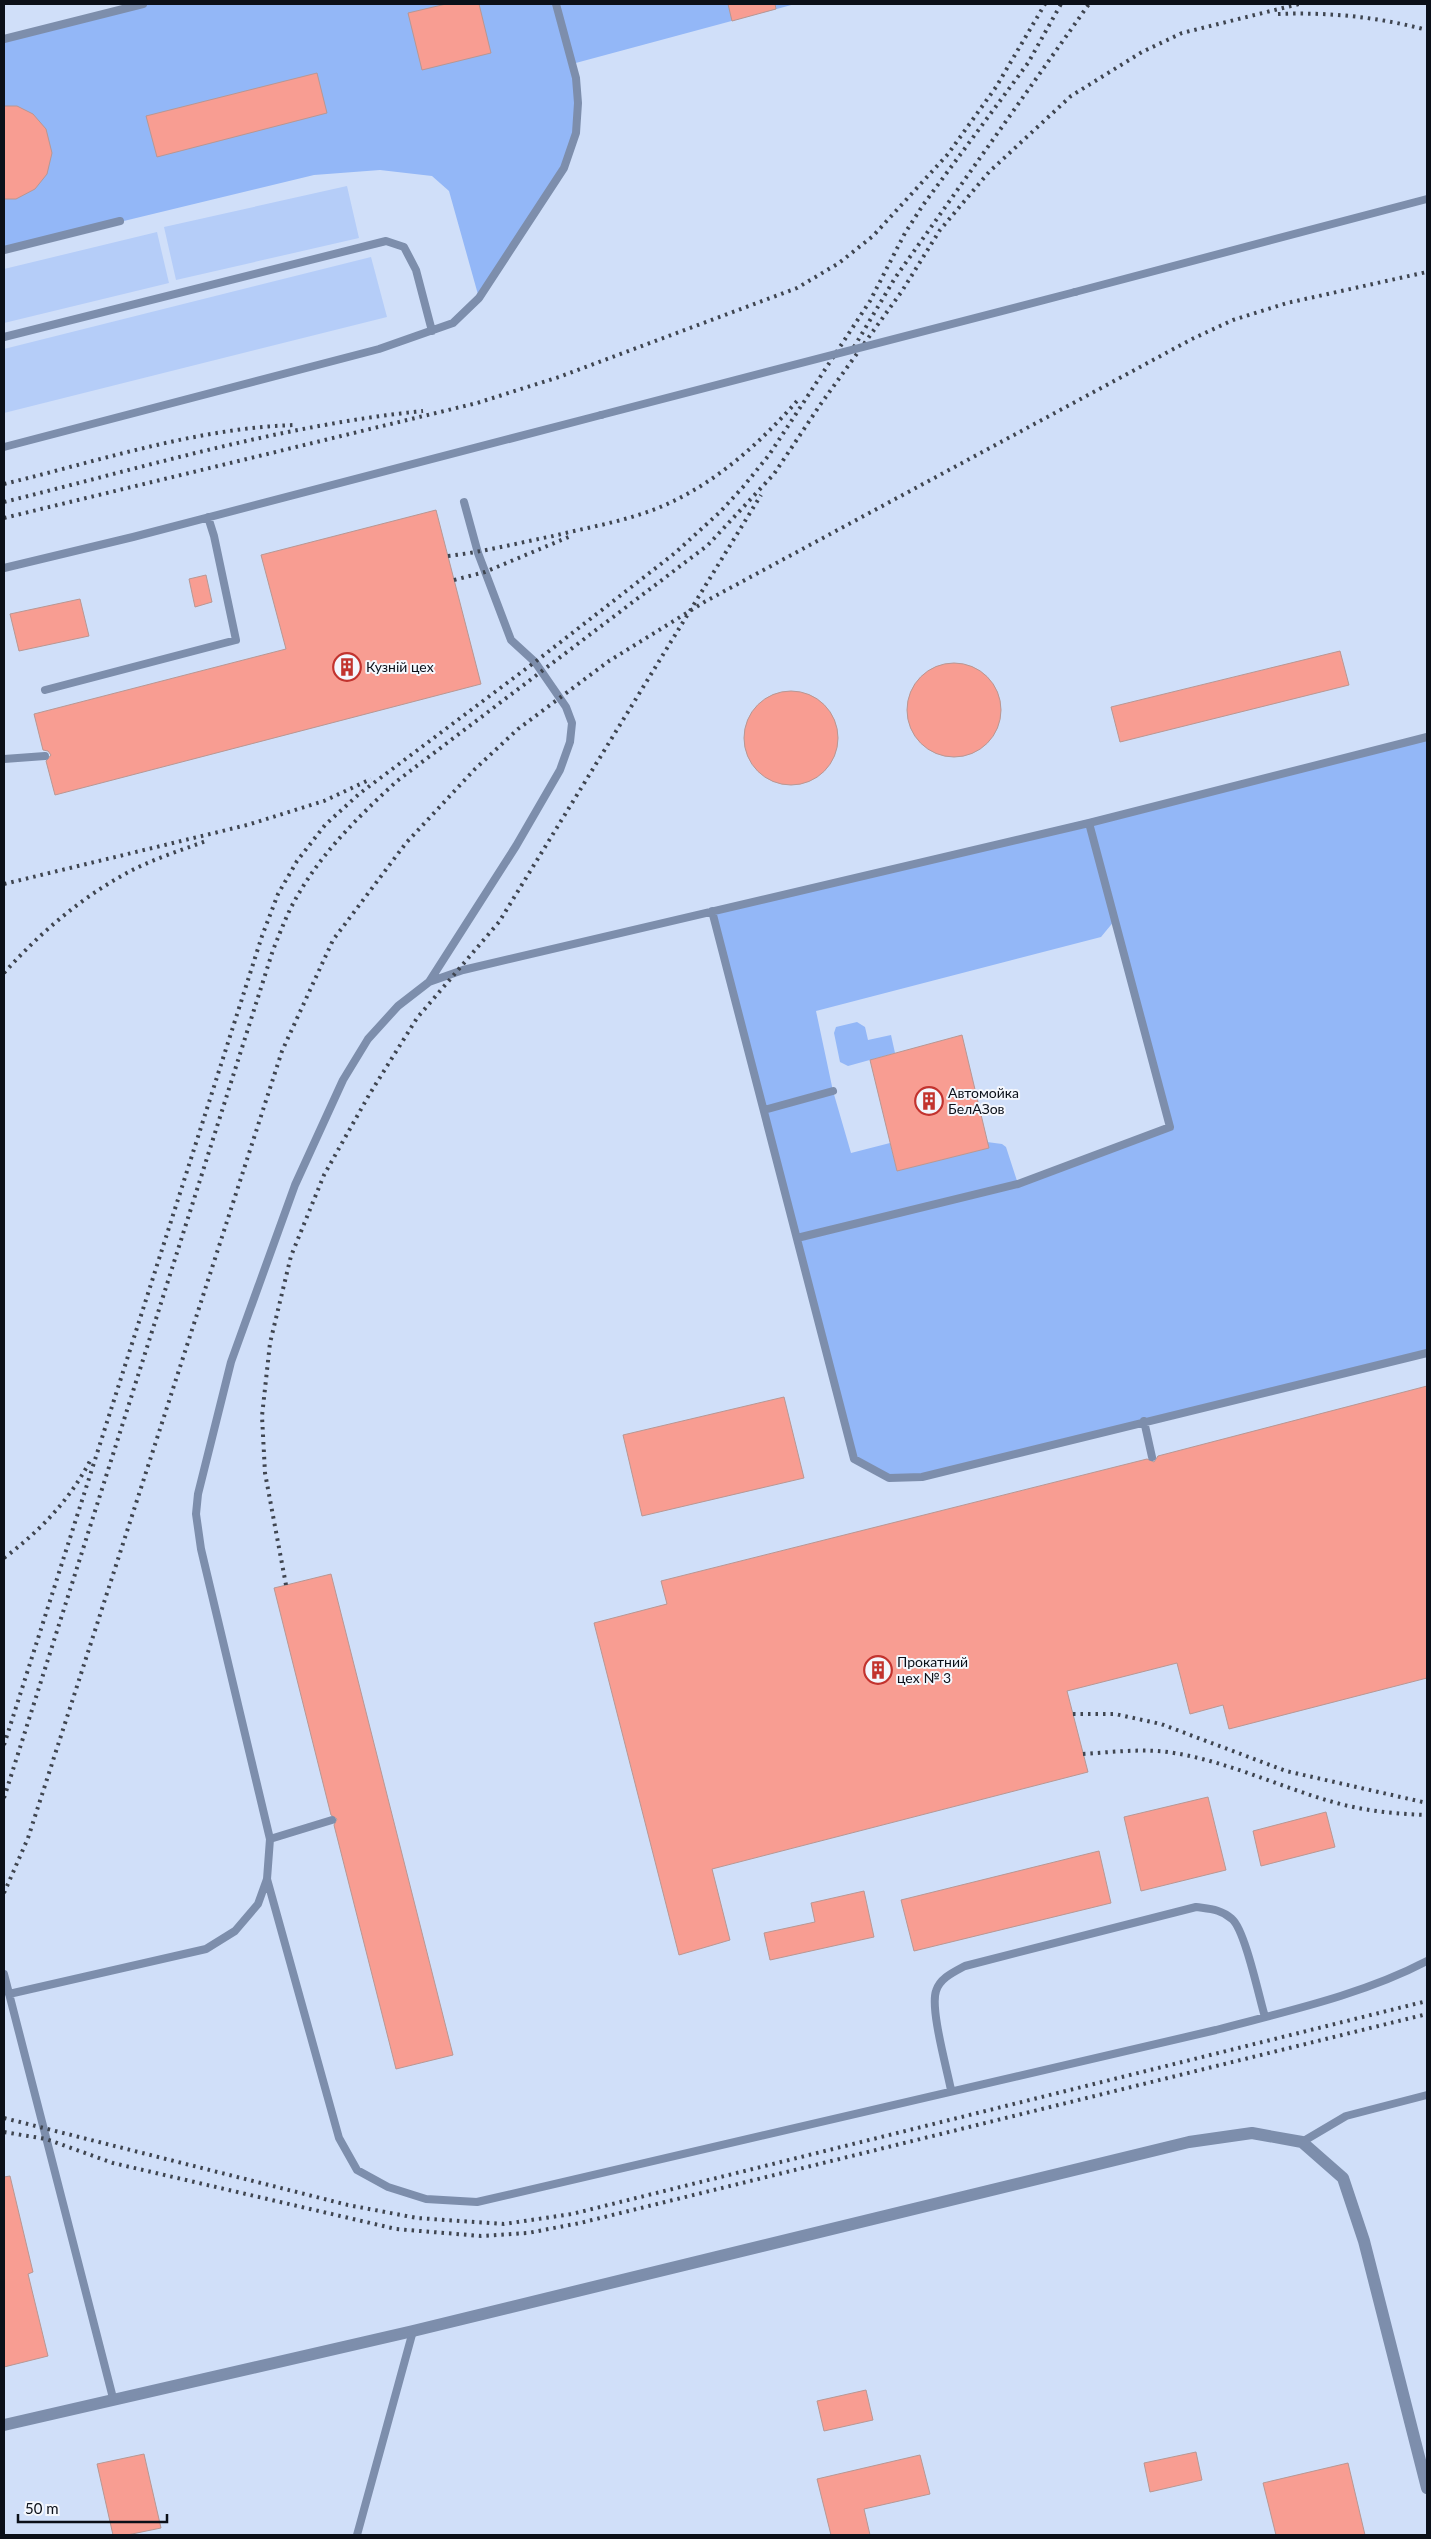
<svg xmlns="http://www.w3.org/2000/svg" width="1431" height="2539" viewBox="0 0 1431 2539" font-family="Lato,sans-serif">
<style>
.built{fill:#d0dff9}
.green{fill:#93b7f7;fill-rule:evenodd}
.water{fill:#b5cdf8}
.building{fill:#f89d92;stroke:#b89793}
.lines{fill:none;stroke-linecap:round;stroke-linejoin:round}
.service{stroke:#7d8eac;stroke-width:8}
.minor{stroke:#7d8eac;stroke-width:12}
.rail{stroke:#3f4550;stroke-width:4;stroke-dasharray:2.5 5;stroke-linecap:butt}
.service-bridge{stroke:#7d8eac;stroke-width:8}
.labels{text-anchor:middle;stroke-width:4;stroke-linejoin:round;paint-order:stroke}
.poi-label{font-size:14px;fill:#0b1019;stroke:#f4f7fd;text-anchor:start}
</style>
<rect width="100%" height="100%" fill="#e1eafa"/>
<path class="built" d="M4,4H1427V2535H4Z"/>
<path class="green" d="M143,4H795L572,64L576,78V133L564,168L479,298L449,191L432,176L380,170L314,175L4,250V39Z
M1427,737V1351L922,1477L889,1478L854,1459L712,911ZM1115,920L1170,1127L1018,1184L1006,1147L1002,1144L987,1142L989,1148L897,1171L890,1143L851,1153L833,1091L816,1011L1101,937Z
M857,1022L865,1027L868,1040L891,1035L895,1053L848,1066L840,1062L834,1033L836,1027Z"/>
<path class="water" d="M347,186L359,238L176,280L164,227Z
M157,232L169,283L4,323V269Z
M371,257L387,317L4,413V349Z"/>
<path class="building" d="M446,4H479L491,53L422,70L408,13Z
M728,4H775L776,9L732,21Z
M317,73L327,113L157,157L146,116Z
M4,106H17L33,114L46,129L52,153L47,174L35,189L16,199H4Z
M436,510L481,684L55,795L46,761L51,755L48,751L43,750L34,714L286,649L261,555Z
M206,575L212,602L195,607L189,579Z
M80,599L89,636L19,651L10,614Z
M1340,651L1349,685L1120,742L1111,707Z
M907 710a47 47 0 1 1 94 0a47 47 0 1 1-94 0Z
M744 738a47 47 0 1 1 94 0a47 47 0 1 1-94 0Z
M962,1035L989,1148L897,1171L870,1060Z
M1427,1386V1678L1229,1729L1223,1705L1190,1714L1177,1663L1067,1691L1088,1772L712,1869L730,1940L679,1955L594,1623L667,1604L661,1581L1147,1459L1154,1462L1158,1456Z
M784,1397L804,1478L642,1516L623,1435Z
M331,1574L453,2055L396,2069L334,1825L337,1819L331,1815L274,1588Z
M1208,1797L1226,1870L1141,1891L1124,1817Z
M1326,1812L1335,1847L1261,1866L1253,1831Z
M1099,1851L1111,1903L914,1951L901,1900Z
M864,1891L874,1937L770,1960L764,1933L815,1922L811,1903Z
M10,2176L33,2272L28,2274L48,2356L4,2367V2177Z
M866,2390L873,2420L824,2431L817,2401Z
M1196,2452L1202,2480L1150,2492L1144,2463Z
M144,2454L161,2528L127,2535H113L97,2464Z
M920,2455L930,2494L864,2509L870,2535H831L817,2479Z
M1348,2463L1365,2535H1276L1263,2483Z"/>
<g class="lines">
<path class="service" d="M4,39L143,4
M4,250L120,221
M1075,292L1427,199
M4,337L386,241L404,247L416,270L432,331
M4,447L379,349L453,323L479,298L564,168L576,133L578,103L576,78L556,4
M4,568L133,537L601,415
M45,690L236,640L214,536L208,517
M4,759L45,756
M712,911L854,1459L889,1478L922,1477L1427,1353
M429,982L516,846L560,770L570,742L572,723L566,707L535,662L511,640L478,553L464,502
M764,1110L833,1091
M797,1238L1018,1184L1170,1127L1089,823
M1144,1421L1152,1457
M270,1839L332,1820
M267,1879L339,2138L357,2170L388,2187L426,2199L477,2202L1216,2030C1287,2011 1362,1995 1427,1961
M4,1974L113,2398
M9,1994L206,1949L235,1931L258,1904L267,1879L270,1839L201,1549L196,1514L198,1494L231,1362L295,1185L343,1080L368,1039L398,1006L429,982L463,970L1089,823L1427,737
M951,2090C947,2069 930,2009 936,1991C940,1978 954,1972 965,1966L1196,1907C1209,1909 1221,1909 1232,1919C1245,1930 1259,1997 1265,2017
M1302,2142L1346,2116L1427,2095
M357,2535L413,2331"/>
<path class="minor" d="M4,2425L413,2331L1189,2142L1252,2133L1302,2142L1343,2178L1364,2241L1427,2488"/>
<path class="rail" d="M1278,14C1329,12 1378,17 1427,30
M854,347L895,278L1089,4
M4,484C99,461 196,428 295,425
M4,502C142,468 281,425 423,411
M4,518L477,403L559,377L797,288L839,263L873,236L948,154L996,87L1045,4
M448,556C483,552 518,543 553,536C581,529 610,524 638,515C701,496 754,450 797,401
M454,580L485,572L571,536
M4,884L247,825L324,801L371,779
M4,973C39,934 78,900 125,874C150,860 179,851 206,841
M4,1558C40,1531 70,1500 91,1459
M286,1585L265,1473L262,1416L270,1343L291,1256L324,1175L369,1095L417,1018L499,922L761,495
M1073,1714H1115L1161,1724L1286,1771L1427,1803
M4,1745L262,936L278,894L297,861L325,825L359,794L535,662L675,553L720,512L743,487L769,455L870,301L905,233L923,205L1028,63L1061,4
M1083,1754C1113,1752 1145,1748 1174,1753C1229,1762 1280,1787 1333,1802C1364,1811 1396,1814 1427,1815
M4,1798L273,950C280,933 286,916 295,900C321,853 358,817 397,781L708,545L774,474L820,405L902,291L940,230L989,172L1071,96L1142,52L1182,33L1299,4
M4,1893L28,1838L282,1051L333,940L406,843L475,769L518,729L609,661L706,601L1192,339L1233,320L1287,303L1427,272
M4,2118L348,2205L417,2218L504,2224L572,2214L1427,2001
M4,2132L46,2139L113,2163L396,2229L481,2236L528,2233L580,2223L1427,2014"/>
<path class="service-bridge" d="M601,415L1075,292"/>
</g>
<defs>
<symbol id="building-ring" viewBox="-11 -11 22 22"><circle r="9.5" fill="#f4f7fd" stroke="#c2332e" stroke-width="1.5"/><path d="M-4-6H4V6H1V3H-1V6H-4ZM-2.5-4.3h1.7v1.8h-1.7ZM.8-4.3h1.7v1.8H.8ZM-2.5-1h1.7V.8h-1.7ZM.8-1h1.7V.8H.8Z" fill="#c2332e"/></symbol>
</defs>
<g fill-rule="evenodd">
<use href="#building-ring" x="331" y="651" width="32" height="32"/>
<use href="#building-ring" x="913" y="1085" width="32" height="32"/>
<use href="#building-ring" x="862" y="1654" width="32" height="32"/>
</g>
<g class="labels">
<g class="poi-label">
<text x="366" y="672">Кузній цех</text>
<text x="948" y="1098">Автомойка<tspan x="948" dy="16">БелАЗов</tspan></text>
<text x="897" y="1667">Прокатний<tspan x="897" dy="16">цех № 3</tspan></text>
</g>
</g>
<rect width="1431" height="2539" fill="none" stroke="#0b1019" stroke-width="10"/>
<path d="M18 2514v8h149v-8" fill="none" stroke="#0b1019" stroke-width="2.5"/>
<text x="25" y="2514" font-size="15" fill="#0b1019" stroke="#f4f7fd" stroke-width="4" paint-order="stroke">50 m</text>
</svg>
